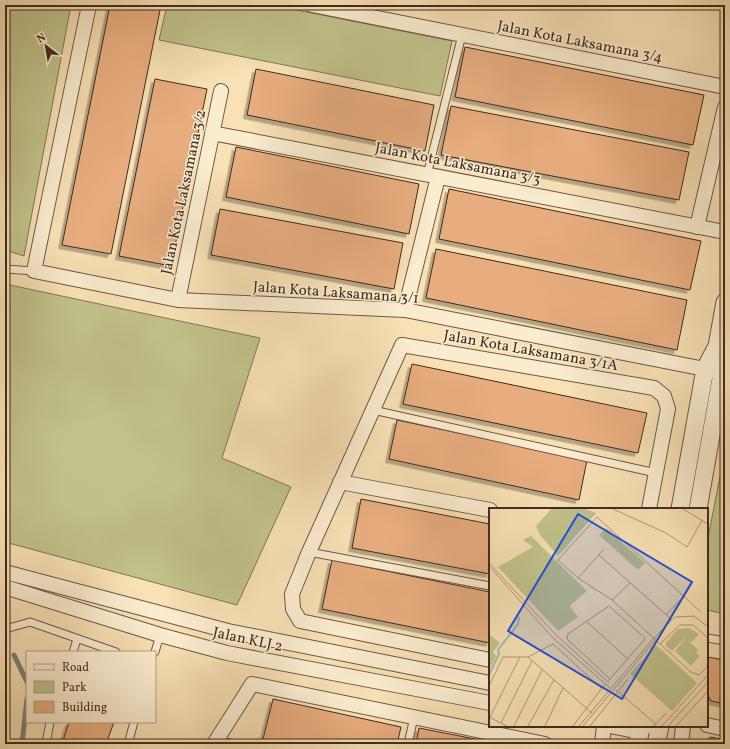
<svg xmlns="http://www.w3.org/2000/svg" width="730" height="749" viewBox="0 0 730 749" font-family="Vollkorn,serif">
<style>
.green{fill:#c1c28b;stroke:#817655}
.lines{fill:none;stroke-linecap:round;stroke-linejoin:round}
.stream{stroke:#7a817a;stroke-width:5}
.building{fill:#e7ad7f;stroke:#412b1f;filter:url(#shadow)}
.service-casing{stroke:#6e5844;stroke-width:9}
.minor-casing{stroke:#6e5844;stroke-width:16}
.tertiary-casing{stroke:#6e5844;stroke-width:19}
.service{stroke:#faeccf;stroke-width:7}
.minor{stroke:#faeccf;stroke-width:14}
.tertiary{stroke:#faeccf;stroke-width:17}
.labels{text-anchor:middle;stroke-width:3;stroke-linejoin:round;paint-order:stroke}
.street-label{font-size:15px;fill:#412b1f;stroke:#faeccf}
.inset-river{fill:none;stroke:#a0bbb6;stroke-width:2}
.inset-road{fill:none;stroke:#ae9879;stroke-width:1}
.view{fill:#1d4ed8;fill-opacity:0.15;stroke:#1d4ed8;stroke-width:2}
.inset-edge{fill:none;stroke:#412b1f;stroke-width:2}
</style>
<defs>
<filter id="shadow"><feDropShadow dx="-3.5" dy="3.5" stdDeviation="0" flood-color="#0004"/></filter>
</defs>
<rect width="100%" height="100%" fill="#f7e1b5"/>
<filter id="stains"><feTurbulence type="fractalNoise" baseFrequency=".005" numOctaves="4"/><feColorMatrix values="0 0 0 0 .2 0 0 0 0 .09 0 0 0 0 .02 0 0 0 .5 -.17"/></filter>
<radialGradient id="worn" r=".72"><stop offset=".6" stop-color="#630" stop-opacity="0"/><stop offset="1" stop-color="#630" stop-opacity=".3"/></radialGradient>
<path class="green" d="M5,5H71L24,256L5,250Z
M167,5H272L452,41L440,96L159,40Z
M5,284L260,338L222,458L291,487L237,605L5,542Z
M725,451V614L707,610V543Z"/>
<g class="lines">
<path class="stream" d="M14,655L27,682
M22,744L27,699"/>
</g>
<path class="building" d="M110,5H161L111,254L62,245Z
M465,47L704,95L693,145L455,97Z
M256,69L434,105L425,151L247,115Z
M155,79L207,89L171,266L119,256Z
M451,106L689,152L679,200L441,155Z
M236,147L419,184L409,234L226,197Z
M449,189L701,241L690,290L439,239Z
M220,209L403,243L394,289L211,255Z
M436,249L687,300L677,350L426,298Z
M412,364L647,413L638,453L403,404Z
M397,420L587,460L579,500L389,459Z
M361,499L490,524V574L352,548Z
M332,560L490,592V643L322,609Z
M707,657L725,660V704L711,701L707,694Z
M273,699L401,727L397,744L262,743Z
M69,722H114L106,744H62Z
M419,728L500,744H416Z
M711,737L725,740V744H701Z"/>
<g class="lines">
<defs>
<path id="service" d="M427,175L462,35
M5,269L34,271
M373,410L656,473
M309,552L490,586
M5,629L30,622L116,652
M707,638L725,641
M73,652L77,639
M155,652L160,635
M216,740L234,744
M46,744L50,722
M128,744L134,722
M408,744L414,717"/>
<path id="minor" d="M89,5L34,271L178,300L405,310L715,371
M312,5L725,87
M212,133L725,232
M697,227L725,107
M178,300L221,91
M405,310L438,177
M340,482L490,510
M5,572L228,631L490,683
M5,587L160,635L227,653L490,703
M490,660L300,621L293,609L292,594L309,552L402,345L654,388L664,396L668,409L649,509
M707,725L725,729
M610,726L640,732L647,726
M214,744L252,684L545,744
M602,744L604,726
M681,744L683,726"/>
<path id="tertiary" d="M680,509L705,369L717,346L725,302
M698,509L722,373L717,346
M638,744L641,726
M656,744L660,726"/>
</defs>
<use href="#service" class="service-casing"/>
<use href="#minor" class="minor-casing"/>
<use href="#tertiary" class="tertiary-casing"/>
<use href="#service" class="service"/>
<use href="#minor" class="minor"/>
<use href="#tertiary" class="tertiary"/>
</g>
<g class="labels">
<g class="street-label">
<text transform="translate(580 41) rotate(11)" y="5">Jalan Kota Laksamana 3/4</text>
<text transform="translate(458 163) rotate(11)" y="5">Jalan Kota Laksamana 3/3</text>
<text transform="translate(183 192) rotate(-78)" y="5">Jalan Kota Laksamana 3/2</text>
<text transform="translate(336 292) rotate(4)" y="5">Jalan Kota Laksamana 3/1</text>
<text transform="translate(531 350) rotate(10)" y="5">Jalan Kota Laksamana 3/1A</text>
<text transform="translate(248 639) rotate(12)" y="5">Jalan KLJ 2</text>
</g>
</g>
<g transform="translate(489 508)">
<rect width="219" height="219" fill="#f7e1b5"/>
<path d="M62,1H97L107,5L69,48L51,27L47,18ZM117,20L156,55L149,62L110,27ZM42,28L98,83L81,98L89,109L69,123L9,59L44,39L34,32ZM201,120L210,126L203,134L195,131L183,143L177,138V135L189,121ZM0,126L11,135L4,144L7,148L0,163ZM195,132H199L209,142L207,145L211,148L202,158L186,143ZM167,137L208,175L183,203L141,166Z" fill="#c1c28b"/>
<path class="inset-river" d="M0,167L10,146L9,142L29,116L30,109"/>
<path class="inset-road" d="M124,1L177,25L198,39L213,12M194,1L219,16M110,47L183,112M0,55L66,126L120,175M0,58L63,129L121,180M89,70L115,41M123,92L141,75M212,104L108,9L69,52L89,70L123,92L202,164L210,167L219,158M177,107L195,88M97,113L139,151M171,136L191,117H204L219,130M39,149L64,136L112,180M118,174L121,171L155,132L156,130L120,98L79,126L78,131L121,171M0,178L14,149H39L103,205M127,182L167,216M0,209L18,218M0,211L31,149M12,215L43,153M25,218L53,162M39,218L65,172M56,218L74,180M84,218L116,176M90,218L165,130L186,109L205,108L219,119M94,218L167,131M101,218L139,171M165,218L177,205M173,218L219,167M179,218L219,174M187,218L219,183"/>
<path class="view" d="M89,6L203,74L133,191L19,123Z"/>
<rect width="219" height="219" class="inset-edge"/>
</g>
<rect width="730" height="749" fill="none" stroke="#f7e1b5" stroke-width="20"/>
<rect x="6" y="6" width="718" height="737" fill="none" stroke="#412b1f" stroke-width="2"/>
<rect x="10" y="10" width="710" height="729" fill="none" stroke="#412b1f"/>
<rect x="26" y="651" width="130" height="72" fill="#faeccf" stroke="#b09f89"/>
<rect x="34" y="664" width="20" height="6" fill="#faeccf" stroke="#b09f89"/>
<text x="62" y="671" font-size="12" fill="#412b1f">Road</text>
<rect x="34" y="681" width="20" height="12" fill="#c1c28b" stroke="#b09f89"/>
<text x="62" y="691" font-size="12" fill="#412b1f">Park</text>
<rect x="34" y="701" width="20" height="12" fill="#e7ad7f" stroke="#b09f89"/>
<text x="62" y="711" font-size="12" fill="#412b1f">Building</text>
<g transform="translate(46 46) rotate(329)" stroke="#faeccf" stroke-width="3" paint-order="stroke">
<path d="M0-3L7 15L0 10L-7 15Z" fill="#412b1f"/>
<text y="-6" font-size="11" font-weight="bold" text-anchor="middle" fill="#412b1f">N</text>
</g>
<rect width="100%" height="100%" filter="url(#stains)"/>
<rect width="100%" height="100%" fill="url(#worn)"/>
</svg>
